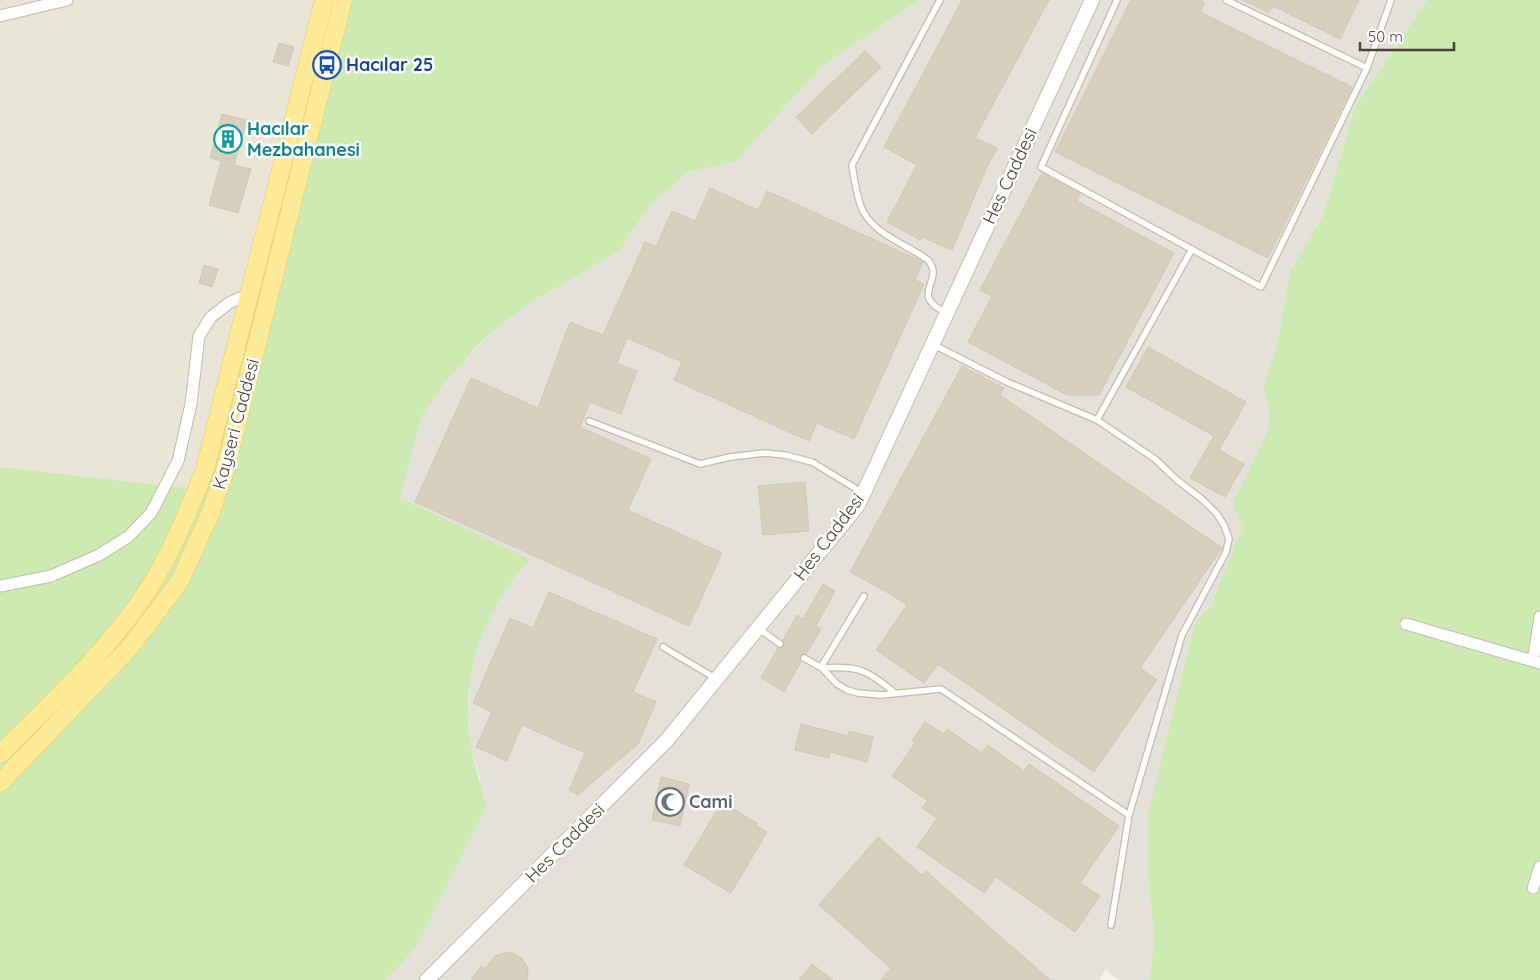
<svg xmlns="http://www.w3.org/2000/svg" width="1540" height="980" viewBox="0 0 1540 980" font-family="Quicksand,sans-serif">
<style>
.residential{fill:#e9e5d7}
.industrial{fill:#e4e1da}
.green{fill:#cceab1}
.building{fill:#d7cfbe;stroke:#d2c8b1}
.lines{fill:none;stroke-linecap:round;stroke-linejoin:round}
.service-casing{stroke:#c1bbab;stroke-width:8}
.minor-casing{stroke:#c1bbab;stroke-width:13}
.tertiary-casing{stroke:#c1bbab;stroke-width:16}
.primary-casing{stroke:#e8cb64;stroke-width:19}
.service{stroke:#fff;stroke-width:5.5}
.minor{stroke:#fff;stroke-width:11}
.tertiary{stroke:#fff;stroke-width:14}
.primary{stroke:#ffea98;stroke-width:18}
.labels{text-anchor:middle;stroke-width:5;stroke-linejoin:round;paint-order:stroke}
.transit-label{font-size:18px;font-weight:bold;fill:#164399;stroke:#fff;text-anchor:start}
.culture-label{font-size:18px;font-weight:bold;fill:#0d838f;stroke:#fff;text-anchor:start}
.street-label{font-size:18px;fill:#494337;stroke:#fff}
.worship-label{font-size:18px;font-weight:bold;fill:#5b616d;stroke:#fff;text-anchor:start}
</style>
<rect width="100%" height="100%" fill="#f5f2e9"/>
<path class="residential" d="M0,0H328L204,490L0,467Z"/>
<path class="industrial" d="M919,0H1427L1355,107L1323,216L1290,271L1277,345L1263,387L1269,407V428L1232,505L1242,528L1211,605L1195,623L1148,875L1154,938L1150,980H1118L1106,970L1099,980H386L415,949L480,779L471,747L468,714L470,678L474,659L486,622L495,605L517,573L529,559L400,498L422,416L447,380L461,363L493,331L530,303L621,250L630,233L652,204L688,172L737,161L821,67Z"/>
<path class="green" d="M328,0H919L821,67L737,161L688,172L652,204L630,233L621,250L530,303L493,331L476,347L447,380L422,416L400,498L530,559C487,606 463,665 469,729C471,756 480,782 486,808L415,949L386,980H0V467L204,490Z
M1427,0H1540V980H1150L1154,938L1148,875V815L1195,623L1211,605L1242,528L1232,505L1269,428V407L1263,387L1277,345L1290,271L1323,216L1355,107Z"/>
<path class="building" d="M962,0H1049L975,138L997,148L987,167L952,250L922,237L920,240L887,222L917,165L884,147Z
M1131,0H1200L1205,3L1200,12L1352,87L1268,258L1055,152Z
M1243,0H1359L1340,39L1273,6L1269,13Z
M279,43L294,47L288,66L273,62Z
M865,51L881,67L812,134L796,117Z
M222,114L247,120L234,165L251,169L238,213L209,205L221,161L210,158Z
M1042,173L1080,194L1077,201L1174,253L1099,395H1067L968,342L992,296L980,290Z
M710,188L758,210L767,191L917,259L923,262L915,280L924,284L854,439L817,423L809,441L674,380L682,362L627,338L617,363L637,371L621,414L590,402L580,427L651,459L628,510L722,553L689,626L415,502L471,378L538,408L570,322L603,335L645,242L656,247L672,211L695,221Z
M204,265L218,269L212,287L199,283Z
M1148,347L1246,402L1219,450L1244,464L1225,497L1190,478L1214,436L1126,387Z
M962,366L1004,388L1000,395L1222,548L1140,668L1157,680L1094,772L938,664L924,683L876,650L907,605L892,595L850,572Z
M805,482L809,531L763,535L758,486Z
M823,584L835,591L816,626L821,629L806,654L800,655L799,659L801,662L784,692L761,678L778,648H781L784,646L783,640L797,615L803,619Z
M549,592L657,639L633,692L656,702L638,744L578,795L569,790L585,753L522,725L507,761L476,747L492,712L473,703L510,618L533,628Z
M925,722L944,734L947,729L982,753L988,745L1024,771L1029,764L1119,826L1080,883L1100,896L1075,932L996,877L984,893L917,847L937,818L922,808L928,801L892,776L915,743L912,741Z
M801,724L848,736L849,731L873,737L867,762L830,752L829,758L795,750Z
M661,777L689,784L680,826L652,820Z
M720,805L732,812L733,809L757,823L755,825L767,832L731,893L684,865Z
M878,837L922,875L926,871L1050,980H881L891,968L819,905Z
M503,953H512L522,958L528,968L527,980H471L481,966L485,969L494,957Z
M812,964L833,980H799Z"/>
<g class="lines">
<defs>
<path id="service" d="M940,0L852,165C854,178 856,191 860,204C870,234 905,243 928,260C946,281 907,295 947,313
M1117,0L1041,167L1261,287L1367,68L1391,0
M1226,0L1367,68
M932,344L1007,382L1097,420L1192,249
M1097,420L1155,459L1177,480L1203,500L1217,514L1224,525L1229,539L1226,552L1182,635L1129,815
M589,421L700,464L730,457L764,453L785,455L812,462L863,493
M758,628L780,644
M663,647L715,678
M804,658L822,668L837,684L847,690L858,693L881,695L941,689L1129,815L1111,925
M821,667L864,596
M822,668C859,666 866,669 895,693"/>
<path id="minor" d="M0,16L67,0
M0,586L51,576L99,555L128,537L151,513L178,461L191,404L199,336L211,317L229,303L249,294
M1406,624L1540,663
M1533,661L1540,617
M1533,888L1540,867"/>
<path id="tertiary" d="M427,980L667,740L858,505L1092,0"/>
<path id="primary" d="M0,754C49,704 104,655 144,596C170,557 188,512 205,469L324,0
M0,783L130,647L180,581L210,514L225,471L343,0"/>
</defs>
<use href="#service" class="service-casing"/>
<use href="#minor" class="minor-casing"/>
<use href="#tertiary" class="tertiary-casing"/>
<use href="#primary" class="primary-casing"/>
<use href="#service" class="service"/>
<use href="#minor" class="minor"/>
<use href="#tertiary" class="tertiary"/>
<use href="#primary" class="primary"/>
</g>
<defs>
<symbol id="bus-ring" viewBox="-11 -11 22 22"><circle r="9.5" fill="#fff" stroke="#1a4fb4" stroke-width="1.5"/><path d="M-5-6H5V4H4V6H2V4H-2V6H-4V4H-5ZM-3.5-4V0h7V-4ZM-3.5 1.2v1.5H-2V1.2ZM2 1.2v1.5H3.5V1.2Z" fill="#1a4fb4"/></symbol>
<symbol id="building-ring" viewBox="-11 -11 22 22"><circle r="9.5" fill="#fff" stroke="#0f9aa8" stroke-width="1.5"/><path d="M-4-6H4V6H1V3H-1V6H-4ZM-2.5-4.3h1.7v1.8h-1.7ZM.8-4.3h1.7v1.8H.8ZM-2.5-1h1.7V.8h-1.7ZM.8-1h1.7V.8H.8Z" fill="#0f9aa8"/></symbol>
<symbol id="mosque-ring" viewBox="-11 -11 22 22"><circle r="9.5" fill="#fff" stroke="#6b7280" stroke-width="1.5"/><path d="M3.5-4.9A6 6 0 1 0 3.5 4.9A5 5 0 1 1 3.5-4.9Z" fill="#6b7280"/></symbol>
</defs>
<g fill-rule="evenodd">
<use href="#bus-ring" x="311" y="49" width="32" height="32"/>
<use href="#building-ring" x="212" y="123" width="32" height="32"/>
<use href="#mosque-ring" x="654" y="786" width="32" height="32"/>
</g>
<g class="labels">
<g class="transit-label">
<text x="346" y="71">Hacılar 25</text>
</g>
<g class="culture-label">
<text x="247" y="135">Hacılar<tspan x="247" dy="21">Mezbahanesi</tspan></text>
</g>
<g class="street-label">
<text transform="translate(1010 176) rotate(-65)" y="6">Hes Caddesi</text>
<text transform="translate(236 424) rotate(-75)" y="6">Kayseri Caddesi</text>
<text transform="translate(829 537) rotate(-53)" y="6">Hes Caddesi</text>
<text transform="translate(565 843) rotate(-45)" y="6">Hes Caddesi</text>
</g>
<g class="worship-label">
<text x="689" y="808">Cami</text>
</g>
</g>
<path d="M1360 42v8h94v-8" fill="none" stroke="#494337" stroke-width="2.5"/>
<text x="1368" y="42" font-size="15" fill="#494337" stroke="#ffffff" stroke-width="4" paint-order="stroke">50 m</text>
</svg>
